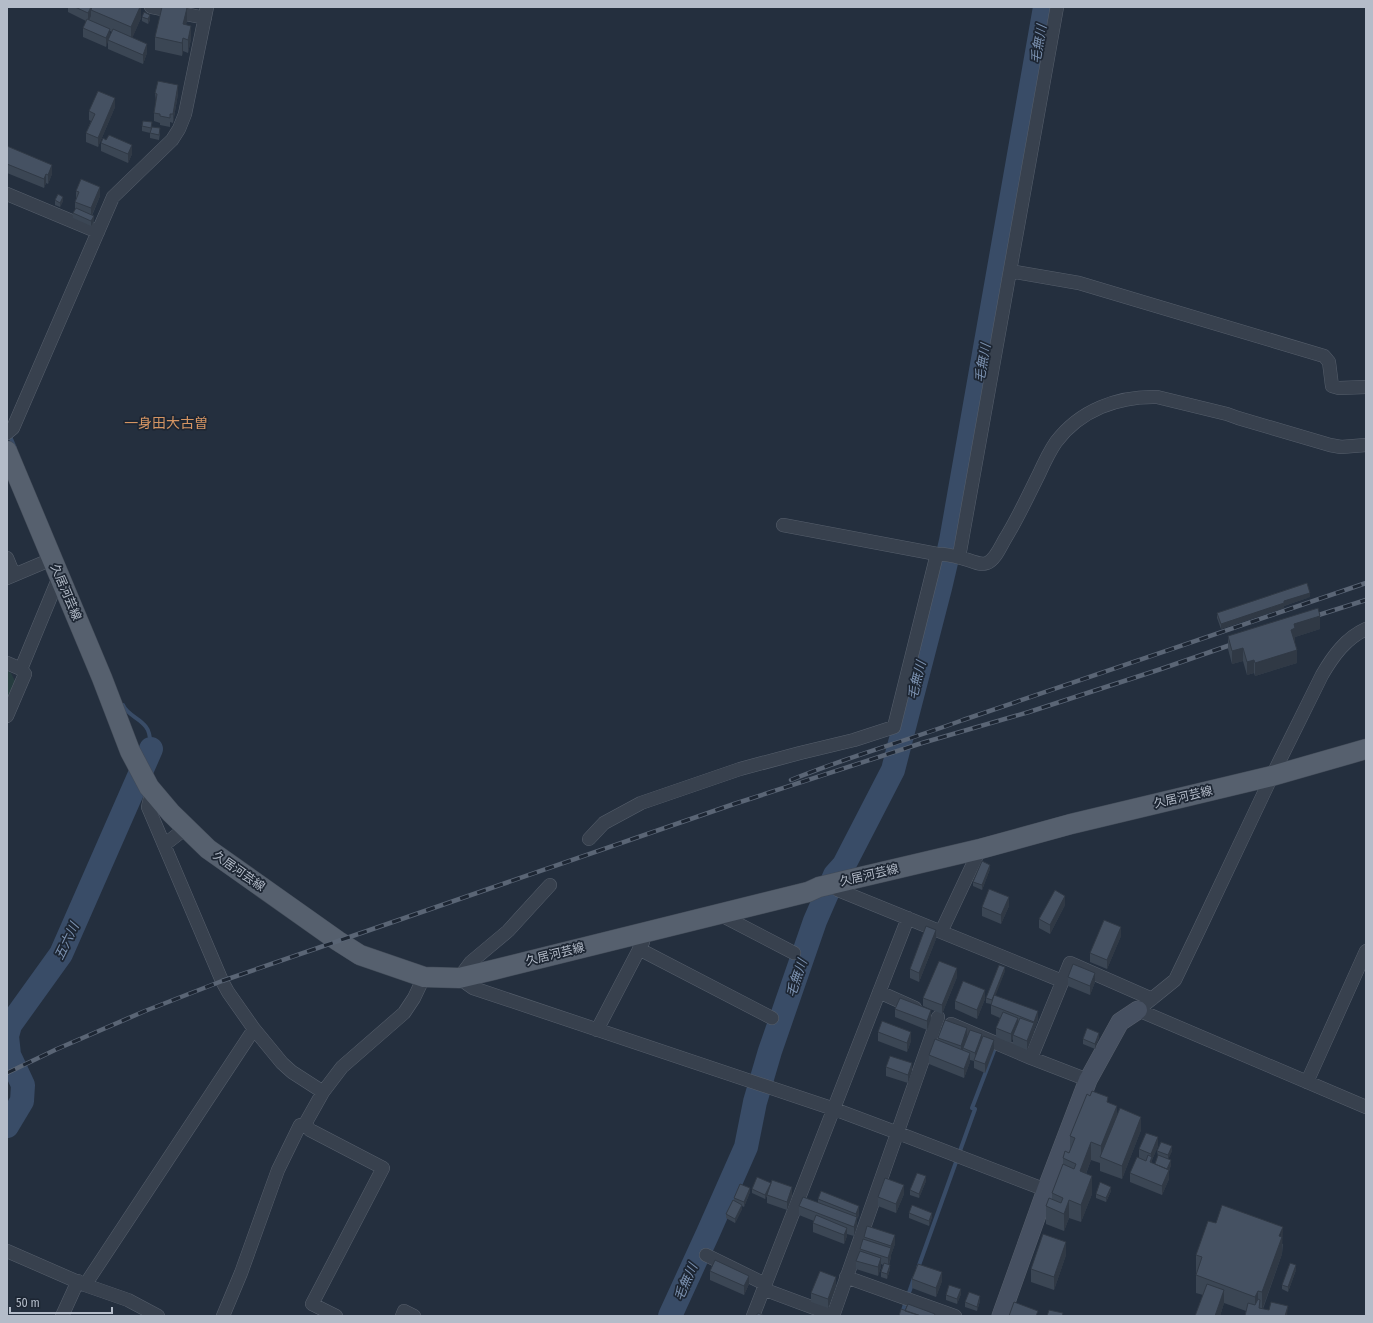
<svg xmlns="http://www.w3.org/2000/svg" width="1373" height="1323" viewBox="0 0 1373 1323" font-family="'Fira Sans Condensed','Noto Sans JP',sans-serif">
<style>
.green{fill:#263c3f}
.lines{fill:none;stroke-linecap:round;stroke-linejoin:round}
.stream{stroke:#394c67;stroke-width:4}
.river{stroke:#394c67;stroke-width:24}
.street-casing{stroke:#565f6c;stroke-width:14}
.secondary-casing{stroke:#565f6c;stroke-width:19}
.primary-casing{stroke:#414a57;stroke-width:21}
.street{stroke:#38414e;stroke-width:13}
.secondary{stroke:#465061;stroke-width:18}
.primary{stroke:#56606e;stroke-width:20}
.rail-casing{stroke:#5a6575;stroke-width:4.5}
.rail{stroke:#1d2633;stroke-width:3;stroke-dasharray:9;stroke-linecap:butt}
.wall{fill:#3b4654;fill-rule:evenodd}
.shaded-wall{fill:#303945}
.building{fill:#455162;stroke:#303945}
.labels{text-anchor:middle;stroke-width:3.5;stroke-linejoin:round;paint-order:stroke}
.street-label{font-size:12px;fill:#b4bcc9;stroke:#1d2633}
.water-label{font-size:13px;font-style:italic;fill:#7c92b1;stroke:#1d2633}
.quarter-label{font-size:14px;fill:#d59563;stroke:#1d2633}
</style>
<rect width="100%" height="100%" fill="#242f3e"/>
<path class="green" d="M7,671L11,673L15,681L7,700Z"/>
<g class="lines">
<path class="stream" d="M9,434L15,448
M123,705C127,715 140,718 146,727C151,733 150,742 151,749
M918,1268L975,1109L972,1108L995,1048
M901,1316L914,1278"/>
<path class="river" d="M7,1126L22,1101L23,1085L9,1055L7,1036L10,1025L61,954L151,749
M670,1316L708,1233L746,1147L755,1102L770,1051L815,921L835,875L844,865L893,770L940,588L951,541L1045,7"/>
<defs>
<path id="street" d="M151,7L205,18
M7,194L98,232
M1010,271L1079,283L1324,356L1329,362L1332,386L1339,388L1366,387
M7,433L13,428L113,197L172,140L179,129L185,114L207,7
M783,525L937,554
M959,557L1057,7
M7,558L14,575
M7,578L52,559
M1366,629C1346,638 1333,656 1322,675L1272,776L1199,930L1175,980L1138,1010L1366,1107
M7,663L21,669
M7,716L25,674L21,669L59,577
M152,790L148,807L222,981L228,992L254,1029L282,1063L292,1072L323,1092
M589,839L604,823L641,803L740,769L800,753L854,740L894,727L937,554C944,554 954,556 961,558C968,559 979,566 987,563C995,560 1001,546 1005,539C1018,518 1028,496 1039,474C1044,463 1049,452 1056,442C1080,410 1118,396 1157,397L1227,414L1238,418L1330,445L1341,447L1366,445
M164,845L186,828
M844,881L838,890L1062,981
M550,885L508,931L471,962L459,978L473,988L834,1109L898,1133L1046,1190
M719,914L794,953
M941,932L980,849
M639,949L772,1018
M879,992L915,1008
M951,1024L1031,1058L1088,1080
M597,1030L643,942
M1031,1058L1070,963L1152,999
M1307,1082L1366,951
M305,1124L310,1130L383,1168L312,1304L336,1316
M7,1251L85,1285L128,1300L158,1316
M706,1255L765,1284
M846,1277L955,1316
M85,1285L254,1029
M763,1289L833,1315
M62,1316L78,1281
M223,1316L241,1273L278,1170L300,1125L305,1124L323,1092L342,1067L404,1013L414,998L424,977
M402,1316L404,1311L414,1316
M753,1316L908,918
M833,1316L938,1017"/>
<path id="secondary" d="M1001,1316L1046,1190L1088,1080L1120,1022L1138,1010"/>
<path id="primary" d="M7,451L102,678L130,751L149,787L171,813L208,849L338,941L360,955L424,977L459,978L493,970L808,892L819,887L844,881L980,849L1071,824L1272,776L1366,749"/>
</defs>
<use href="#street" class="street-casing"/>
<use href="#secondary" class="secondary-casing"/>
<use href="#primary" class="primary-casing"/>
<use href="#street" class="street"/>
<use href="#secondary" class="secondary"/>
<use href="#primary" class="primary"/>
<defs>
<path id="rail" d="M1309,618L1366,600
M791,780C847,757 906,741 963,720L1366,583
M7,1073L57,1049L145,1011L222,981L338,941L734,804L922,743L1029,712L1161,669L1239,642"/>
</defs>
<use href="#rail" class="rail-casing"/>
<use href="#rail" class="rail"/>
</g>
<path class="wall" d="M68,7H141V18L132,38L147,53L143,64L108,49V40L106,47L83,37V28L86,21L68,12ZM110,31L112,32L110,37Z
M142,17L150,20L148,24L142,21Z
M187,21L186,24L191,39L188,53L183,51L182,56L155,50V37Z
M155,93L178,94L173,123L170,122V127L160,125V123L154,121V113L156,102Z
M115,107L98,147L86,142V133L91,121L89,120V111Z
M142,126L152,127L160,133L159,140L150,138V133L142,131Z
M101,143L132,154L128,163L101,151Z
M7,146L52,174L48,184L46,183L44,188L7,173V178Z
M76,191L100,196L92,216L94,221L91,226L73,218V213L75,210V202L76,199Z
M55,200L63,201L60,207L55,205Z
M1310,597L1284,606V608L1221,629L1217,618V613Z
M1320,629L1295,637V641L1294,642L1297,663L1255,676L1254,673L1247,675L1243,661L1232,664L1228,649V636Z
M990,869L982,890L973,886V882Z
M1065,905L1050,934L1039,928V919Z
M1009,906L1001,924L982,916V907Z
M1121,936L1107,969L1090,962V953Z
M936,939L919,982L910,978V969Z
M1005,971L995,995L1038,1020L1034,1030V1032L1027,1050L1013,1044V1038L1011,1043L996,1037V1028L1000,1018L991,1014V1004L986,1003V998Z
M957,977L942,1014L923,1006V998Z
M1068,977L1095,982L1090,995L1068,986Z
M985,999L977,1019L955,1009V1001Z
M895,1009L931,1019L927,1030L895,1017Z
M878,1032L911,1041L907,1052L878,1041Z
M967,1036L982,1039L994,1049L985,1073L974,1068V1061L970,1060V1062L964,1078L929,1064V1055L938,1041V1038Z
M1099,1037L1095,1049L1083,1044V1039Z
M886,1067L912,1071L908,1083L886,1076Z
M1108,1103L1117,1116L1141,1130L1122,1179L1100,1171V1163L1091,1160L1086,1174L1092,1194L1081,1222L1069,1218L1064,1231L1046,1224V1206L1052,1199V1193L1063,1166V1158L1069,1153L1070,1151V1136Z
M1158,1146L1152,1160V1163L1155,1164L1158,1156L1157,1151H1172L1168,1159L1171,1165L1169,1171V1179L1162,1195L1130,1182V1173L1146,1161L1139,1158V1149Z
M926,1181L919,1198L910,1195V1190Z
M771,1183L792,1196L787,1210L767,1203V1196L765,1199L752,1193V1189Z
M1111,1191L1106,1202L1096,1198V1194Z
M750,1192L744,1207L742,1206V1209L735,1223L726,1218V1214L734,1200V1198Z
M904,1194L896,1213L878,1206V1197Z
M818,1199L859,1215L857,1219V1226L854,1236L847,1234V1236L844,1244L813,1232V1223L814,1221L799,1215V1206L818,1202Z
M909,1213L932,1217L929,1226L909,1218Z
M1216,1223L1283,1244L1282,1254L1263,1309L1288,1315L1287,1316H1245L1246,1311L1224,1303L1220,1316H1195L1203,1295L1196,1293V1255Z
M864,1237L895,1244L891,1255V1257L889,1265L890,1269L887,1279L881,1277V1272L883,1265L881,1264V1267L878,1276L856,1269V1261L860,1251V1249L864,1239Z
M1066,1255L1054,1290L1031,1282V1269Z
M1296,1270L1288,1292L1282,1289V1285Z
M710,1271L749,1284L744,1295L710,1280Z
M912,1279L942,1281L936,1297L912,1288Z
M836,1286L828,1308L811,1302V1293Z
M961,1294L957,1304L946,1300V1295Z
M980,1301L977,1311L965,1307V1302Z"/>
<path class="shaded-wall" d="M91,7H94L91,10V16L88,22V13Z
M140,7H141V18L131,41V27Z
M187,8V21L183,37V24Z
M150,15V20L148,24V19Z
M191,26V39L188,53V40Z
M110,29V37L106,47V38Z
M183,38V51L182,56V43Z
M147,44V53L143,64V55Z
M178,85V94L173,123V114Z
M115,98V107L98,147V138Z
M132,145V154L128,163V154Z
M52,165V174L48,184V175Z
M46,174V183L44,188V179Z
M100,187V196L91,217V208Z
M63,197V201L60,207V203Z
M94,216V221L91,226V221Z
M1310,593V597L1284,606V601Z
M1284,603V608L1221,629V624Z
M1320,616V629L1295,637V641L1291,643V630L1294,624Z
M1243,648V661L1232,664V651Z
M1297,650V663L1255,676V663Z
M1254,660V673L1247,675V662Z
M990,865V869L982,890V885Z
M1065,896V905L1050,934V925Z
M1009,897V906L1001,924V915Z
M1121,927V936L1107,969V960Z
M936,930V939L919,982V973Z
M1005,967V971L992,1005V1000Z
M957,968V977L942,1014V1005Z
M1095,973V982L1090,995V986Z
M985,990V999L977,1019V1010Z
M931,1010V1019L927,1030V1021Z
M1038,1011V1020L1034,1030V1022Z
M1018,1018V1027L1013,1035V1038L1011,1043V1034Z
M1034,1023V1032L1027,1050V1041Z
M967,1028V1037L961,1055V1046Z
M911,1032V1041L907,1052V1043Z
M1099,1033V1037L1095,1049V1044Z
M982,1034V1043L975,1060V1053Z
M994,1040V1049L985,1073V1064Z
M970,1053V1062L964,1078V1069Z
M912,1063V1071L908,1083V1075Z
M1117,1106V1123L1101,1158V1146Z
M1141,1117V1130L1122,1179V1166Z
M1158,1137V1146L1152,1160V1166L1150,1162L1151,1160V1154Z
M1091,1142V1160L1080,1189V1171Z
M1172,1146V1151L1168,1160V1155Z
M1171,1160V1165L1169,1171V1179L1162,1195V1186L1166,1172Z
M926,1176V1181L919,1198V1194Z
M1092,1176V1194L1081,1222V1205Z
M771,1183L767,1196L765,1199V1195Z
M904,1185V1194L896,1213V1204Z
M792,1187V1196L787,1210V1202Z
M1111,1187V1191L1106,1202V1198Z
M750,1188V1192L744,1207V1202Z
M1069,1200V1218L1064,1231V1214Z
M742,1205V1209L735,1223V1219Z
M859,1206V1215L857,1219V1226L854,1236V1227L856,1222V1214Z
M932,1213V1217L929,1226V1221Z
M1283,1227L1282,1254L1262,1310V1292Z
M847,1228V1236L844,1244V1235Z
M895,1235V1244L891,1255V1246Z
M1066,1242V1255L1054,1290V1277Z
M891,1248V1257L888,1266V1258Z
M881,1258V1267L878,1276V1267Z
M890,1265V1269L887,1279V1274Z
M1296,1265V1270L1288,1292V1287Z
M942,1272V1281L936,1297V1288Z
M749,1276V1284L744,1295V1286Z
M836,1277V1286L828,1308V1299Z
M961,1289V1294L957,1304V1299Z
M1224,1290V1303L1220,1316H1215Z
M1258,1291V1308L1255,1314V1297Z
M980,1296V1301L977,1311V1307Z
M1288,1306L1287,1316H1285Z"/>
<path class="building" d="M75,7H91L88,13Z
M92,7H140L131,27L91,10Z
M162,7H184L187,8L183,24L191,26L188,40L183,38L182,43L155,37Z
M144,12L150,15L148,19L142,17Z
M87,19L110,29L106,38L83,28Z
M113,29L147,44L143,55L108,40Z
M158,81L178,85L173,114H170V118L160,116V114L154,113L157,94L155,93Z
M98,91L115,98L98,138L86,133L95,114L89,111Z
M143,121L152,122L151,128L142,126Z
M152,127L160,128L159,135L150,133Z
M109,135L132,145L128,154L101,143L103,138L106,140Z
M7,146L52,165L48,175L46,174L44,179L7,164Z
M81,179L100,187L91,208L75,202L79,192L76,191Z
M58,194L63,197L60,203L55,200Z
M76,208L94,216L91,221L73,213Z
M1307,583L1310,593L1284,601V603L1221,624L1217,613Z
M1318,608L1320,616L1294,624L1295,628L1291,630L1297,650L1255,663L1254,660L1247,662L1243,648L1232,651L1228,636Z
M982,861L990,865L982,885L973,882Z
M989,889L1009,897L1001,915L982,907Z
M1055,890L1065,896L1050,925L1039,919Z
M1104,920L1121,927L1107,960L1090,953Z
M926,926L936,930L919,973L910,969Z
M939,961L957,968L942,1005L923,998Z
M1073,964L1095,973L1090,986L1068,977Z
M999,965L1005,967L992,1000L986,998Z
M963,981L985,990L977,1010L955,1001Z
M994,995L1038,1011L1034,1022L991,1005Z
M900,998L931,1010L927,1021L895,1009Z
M1003,1012L1018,1018L1011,1034L996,1028Z
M1020,1018L1034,1023L1027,1041L1013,1035Z
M945,1020L967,1028L961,1046L938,1038Z
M882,1021L911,1032L907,1043L878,1032Z
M1087,1028L1099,1033L1095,1044L1083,1039Z
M970,1030L982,1034L975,1053L963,1048Z
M983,1036L994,1040L985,1064L974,1060Z
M935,1039L970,1053L964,1069L929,1055Z
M890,1056L912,1063L908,1075L886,1067Z
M1092,1091L1108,1097L1107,1102L1117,1106L1101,1146L1091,1142L1080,1171L1092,1176L1081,1205L1069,1200L1064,1214L1046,1206L1049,1198L1061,1203L1063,1198L1052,1193L1063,1164L1074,1169L1076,1164L1063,1158L1065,1151L1069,1153L1075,1138L1070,1136L1087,1094L1090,1096Z
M1120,1108L1141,1117L1122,1166L1100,1157Z
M1146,1133L1158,1137L1151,1154L1139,1149Z
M1161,1142L1172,1146L1168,1155L1157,1151Z
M1148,1155L1152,1157L1150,1162L1169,1170L1162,1186L1130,1173L1137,1157L1146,1161Z
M1158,1155L1171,1160L1167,1169L1155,1164Z
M917,1173L926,1176L919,1194L910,1190Z
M757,1177L771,1183L765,1195L752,1189Z
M885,1178L904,1185L896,1204L878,1197Z
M772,1180L792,1187L787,1202L767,1195Z
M1100,1182L1111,1187L1106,1198L1096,1194Z
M740,1184L750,1188L744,1202L734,1198Z
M821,1191L859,1206L856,1214L818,1199Z
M803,1197L857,1217L854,1227L799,1206Z
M733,1200L742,1205L735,1219L726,1214Z
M912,1205L932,1213L929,1221L909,1213Z
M1222,1205L1283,1227L1279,1236L1282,1237L1262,1292L1258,1291L1255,1297L1196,1275L1202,1257L1196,1255L1208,1221L1216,1223Z
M816,1215L847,1228L844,1235L813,1223Z
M867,1226L895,1235L891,1246L864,1237Z
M1043,1234L1066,1242L1054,1277L1031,1269Z
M863,1239L891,1248L888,1258L860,1249Z
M860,1251L881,1258L878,1267L856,1261Z
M715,1260L749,1276L744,1286L710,1271Z
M884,1263L890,1265L887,1274L881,1272Z
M1290,1263L1296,1265L1288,1287L1282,1285Z
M918,1264L942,1272L936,1288L912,1279Z
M820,1271L836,1277L828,1299L811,1293Z
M1207,1284L1224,1290L1215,1316H1195Z
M949,1285L961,1289L957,1299L946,1295Z
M969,1292L980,1296L977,1307L965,1302Z
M1258,1299L1260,1300L1259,1308L1269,1310L1271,1302L1288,1306L1285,1316H1245L1248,1303L1255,1305Z
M1014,1302L1038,1311L1036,1316H1009Z
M908,1304L935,1314L934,1316H921L905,1311Z
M901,1309L921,1316H899Z
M1049,1310L1063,1313L1062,1316H1047Z
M758,1313L765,1316H756Z"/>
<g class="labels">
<g class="street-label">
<text transform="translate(66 592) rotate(67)" y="4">久居河芸線</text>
<text transform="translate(1183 797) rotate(-13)" y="4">久居河芸線</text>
<text transform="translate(239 871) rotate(35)" y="4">久居河芸線</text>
<text transform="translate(869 875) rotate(-13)" y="4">久居河芸線</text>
<text transform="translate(555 954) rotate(-14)" y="4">久居河芸線</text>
</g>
<g class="water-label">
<text transform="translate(1038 44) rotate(-80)" y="5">毛無川</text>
<text transform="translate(982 363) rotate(-80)" y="5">毛無川</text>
<text transform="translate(916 680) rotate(-76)" y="5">毛無川</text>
<text transform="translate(66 941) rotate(-64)" y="5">五六川</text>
<text transform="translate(796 978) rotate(-71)" y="5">毛無川</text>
<text transform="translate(685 1282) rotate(-66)" y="5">毛無川</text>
</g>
<g class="quarter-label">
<text x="166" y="428">一身田大古曽</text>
</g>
</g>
<rect width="1373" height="1323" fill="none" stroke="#b4bcc9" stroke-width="16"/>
<path d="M10 1307v6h102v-6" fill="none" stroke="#b4bcc9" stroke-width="2"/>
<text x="16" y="1307" font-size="12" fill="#b4bcc9" stroke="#1d2633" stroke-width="3" paint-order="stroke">50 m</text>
</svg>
